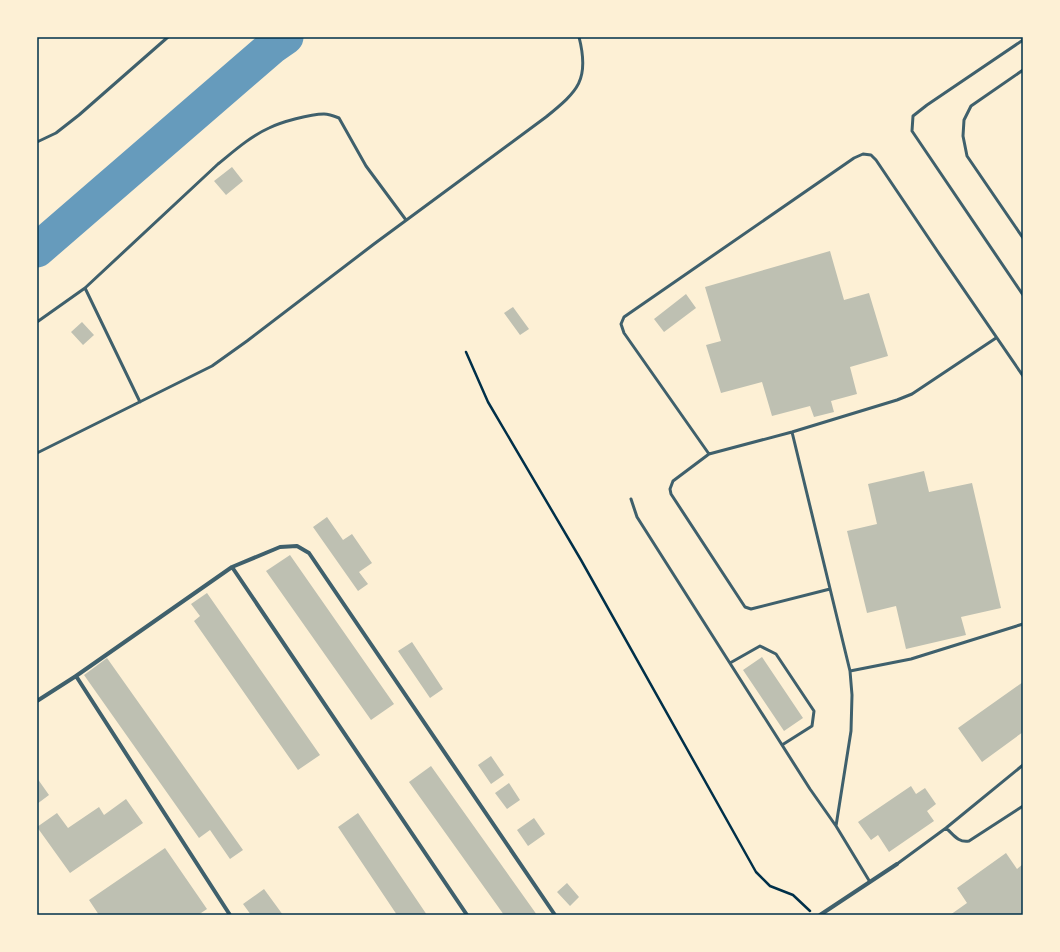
<svg xmlns="http://www.w3.org/2000/svg" width="1060" height="952" viewBox="0 0 1060 952" font-family="Jost,sans-serif">
<style>
.lines{fill:none;stroke-linecap:round;stroke-linejoin:round}
.river{stroke:#669bbc;stroke-width:35}
.building{fill:#bec0b2}
.path{stroke:#003049;stroke-width:2.5}
.service{stroke:#3f606c;stroke-width:3}
.minor{stroke:#3f606c;stroke-width:4}
.neatline{fill:none;stroke:#003049;stroke-width:1.5}
</style>
<rect width="100%" height="100%" fill="#fdf0d5"/>
<g class="lines">
<path class="river" d="M37,250L273,46L286,37"/>
</g>
<path class="building" d="M232,167L243,181L226,195L214,181Z
M830,251L844,300L869,293L888,356L850,367L857,394L831,401L834,412L814,417L810,406L772,416L762,382L721,393L706,345L721,341L705,287Z
M686,294L696,308L664,332L654,319Z
M513,307L529,329L520,335L504,313Z
M82,322L94,335L83,345L71,332Z
M924,471L929,492L972,483L1001,608L961,617L966,635L906,649L896,606L867,613L847,531L877,524L868,484Z
M327,517L343,540L352,534L372,563L359,572L368,584L358,591L313,527Z
M290,555L394,704L371,720L266,571Z
M207,593L320,755L298,770L194,621L200,616L191,604Z
M412,642L443,689L430,698L398,651Z
M762,657L803,718L784,731L743,670Z
M107,658L243,850L230,859L210,830L199,838L84,675Z
M1023,682V732L982,762L958,728Z
M491,756L504,775L491,784L478,765Z
M431,766L537,915H504L409,782Z
M37,778L49,795L37,804Z
M509,783L520,800L507,809L495,793Z
M911,786L916,794L925,788L936,804L927,811L934,821L889,852L878,835L871,840L858,822Z
M126,799L143,823L70,873L37,827L57,813L68,828L99,807L104,815Z
M358,813L427,915H397L338,827Z
M534,818L545,834L528,846L517,830Z
M165,848L207,909L198,915H99L89,900Z
M1006,853L1017,869L1023,864V915H950L967,903L957,888Z
M567,883L579,897L570,906L557,892Z
M264,889L283,915H251L243,904Z"/>
<g class="lines">
<path class="path" d="M466,352L488,402L581,560L756,872L770,886L793,895L810,911"/>
<path class="service" d="M1023,40L927,105L913,116L912,131L1023,295
M1023,70L971,106L964,120L963,136L967,156L1023,238
M37,142L56,133L79,115L168,37
M85,288L140,402
M37,322L85,288L218,164C234,151 251,136 269,128C281,122 310,114 324,114C329,114 334,116 339,118L366,166L406,220
M792,432L850,671L911,659L1023,624
M37,453L212,366L247,341L374,244L546,117C578,91 590,80 579,37
M709,454L624,333L621,324L624,317L854,158L863,154L871,155L876,160L938,252L1023,376
M631,499L637,517L810,789L836,826
M830,589L751,609L745,607L671,494L670,489L673,481L709,454L792,432L897,400L912,394L996,338
M730,663L760,646L776,654L814,711L812,726L782,745
M850,671L852,695L851,731L836,826L870,882
M946,828C953,834 958,843 969,841L1023,806
M897,864L946,828L1023,765"/>
<path class="minor" d="M232,567L467,915
M76,676L232,567L280,547L297,546L309,553L555,915
M37,701L76,676L230,915
M820,915L897,864"/>
</g>
<rect width="1060" height="952" fill="none" stroke="#fdf0d5" stroke-width="76"/>
<rect x="38" y="38" width="984" height="876" class="neatline"/>
</svg>
